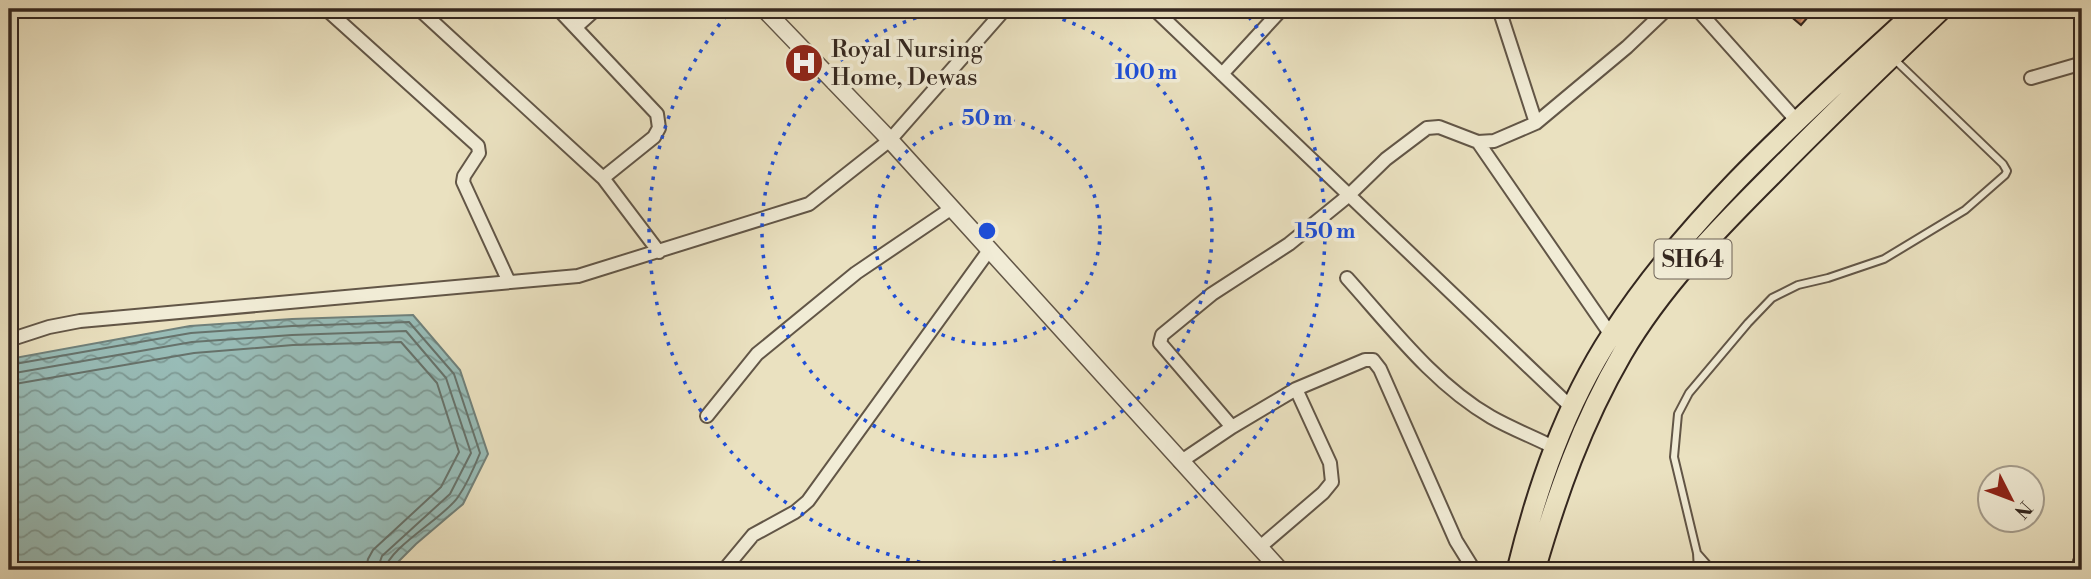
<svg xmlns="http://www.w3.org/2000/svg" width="2091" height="579" viewBox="0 0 2091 579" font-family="'Libre Bodoni',serif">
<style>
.water{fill:url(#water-waves);stroke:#70807a;stroke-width:2}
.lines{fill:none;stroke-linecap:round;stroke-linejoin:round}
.shore{stroke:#66726b;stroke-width:2}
.building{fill:url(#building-cross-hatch);stroke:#34271f;stroke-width:2}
.service-casing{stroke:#625647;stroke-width:10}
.minor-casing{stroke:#625647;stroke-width:16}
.tertiary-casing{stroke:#625647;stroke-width:19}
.primary-casing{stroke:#34271f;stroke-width:23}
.service{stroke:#f1ecd6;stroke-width:6}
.minor{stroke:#f1ecd6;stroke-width:12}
.tertiary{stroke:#f1ecd6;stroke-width:16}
.primary{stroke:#eae1c0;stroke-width:19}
.ring{fill:none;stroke:#1d4ed8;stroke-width:3.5;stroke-dasharray:3.5 7}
.labels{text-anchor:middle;stroke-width:7;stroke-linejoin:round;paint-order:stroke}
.shield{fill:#f1ecd6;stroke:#6d6256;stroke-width:2}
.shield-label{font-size:23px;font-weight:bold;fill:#34271f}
.poi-label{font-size:24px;fill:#34271f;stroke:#f1ecd6;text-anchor:start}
.centre{fill:#1d4ed8;stroke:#f1ecd6;stroke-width:3.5}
.ring-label{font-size:21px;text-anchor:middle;font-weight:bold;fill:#1d4ed8;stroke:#f1ecd6;stroke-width:7;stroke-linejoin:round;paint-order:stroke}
</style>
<defs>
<pattern id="water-waves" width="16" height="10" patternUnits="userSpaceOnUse" patternTransform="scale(1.75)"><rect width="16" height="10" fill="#98bcb7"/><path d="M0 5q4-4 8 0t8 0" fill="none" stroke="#7d9994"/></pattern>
<pattern id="building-cross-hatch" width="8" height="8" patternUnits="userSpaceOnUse" patternTransform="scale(1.75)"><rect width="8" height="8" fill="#db9b73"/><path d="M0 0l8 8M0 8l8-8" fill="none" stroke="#b27e5e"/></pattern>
</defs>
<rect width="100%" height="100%" fill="#eae1c0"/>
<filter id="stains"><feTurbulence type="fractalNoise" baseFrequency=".00286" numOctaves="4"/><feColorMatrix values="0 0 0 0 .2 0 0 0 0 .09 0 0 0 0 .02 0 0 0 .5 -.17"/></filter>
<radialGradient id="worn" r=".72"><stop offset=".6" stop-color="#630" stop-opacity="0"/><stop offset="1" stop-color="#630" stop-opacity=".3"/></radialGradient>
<path class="water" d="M413,315L460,370L488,454L463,504L416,544L390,570H9V359L190,326L292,319Z"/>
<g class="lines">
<path class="shore" d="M9,365L191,333L292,326L409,322L454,374L480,453C474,468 467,484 458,497C445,517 388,548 385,570
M9,374L192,342L292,335L406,331L446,378L471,453L450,494L382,556L377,570
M9,385L194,353L293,345L401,342L437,383L459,452L441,487L373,550L368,559L366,570"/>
</g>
<path class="building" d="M1782,9H1815L1801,25Z"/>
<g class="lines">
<defs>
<path id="service" d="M1697,553L1712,570
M2082,554L2077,561L2082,569
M1698,570L1697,553L1674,457L1678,414L1689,393L1748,323L1772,298L1798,285L1828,278L1884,259L1965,210L2005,175L2007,171L2003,164L1893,58"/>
<path id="minor" d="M326,9L478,146L479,153L464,176L463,182L509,282
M419,9L603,178L659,252
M558,9L657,114L659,128L654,137L603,178
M1154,9L1572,408
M1499,9L1536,123
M1697,9L1797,121
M576,27L596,9
M1222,74L1282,9
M2031,78L2076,65L2082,61
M1478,142L1611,335
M1347,278C1391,327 1434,384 1491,417C1512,429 1534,437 1555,448
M9,340L49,327L80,321L578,276L809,204L890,140L1005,9
M707,416L757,354L856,273L952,208
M1232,427L1160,343L1162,335L1212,294L1289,244L1348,196L1386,159L1427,128L1439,127L1478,142L1494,141L1536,123L1627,47L1667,9
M1180,462L1232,427L1296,389L1365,360H1373L1380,369L1456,541L1474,570
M1260,547L1323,493L1332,482L1330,463L1296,389
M724,570L753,535L795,512L808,501L990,249"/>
<path id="tertiary" d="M764,9L890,140L1280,570"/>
<path id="primary" d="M1517,570C1537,488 1565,406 1612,334C1691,211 1811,108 1918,9
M1535,570C1557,494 1582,423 1622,354C1661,287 1717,230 1771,176C1827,119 1884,64 1942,9"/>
</defs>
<use href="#service" class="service-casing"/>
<use href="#minor" class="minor-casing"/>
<use href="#tertiary" class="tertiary-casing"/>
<use href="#primary" class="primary-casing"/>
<use href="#service" class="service"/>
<use href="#minor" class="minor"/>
<use href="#tertiary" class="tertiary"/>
<use href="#primary" class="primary"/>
</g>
<g class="ring">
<circle cx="987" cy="231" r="113"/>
<path d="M1022 9A225 225 0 1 1 952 9"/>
<path d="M1242 9A338 338 0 1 1 732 9"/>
</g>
<defs>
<symbol id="hospital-disc" viewBox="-11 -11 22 22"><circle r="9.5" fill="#8f2418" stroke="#f1ecd6"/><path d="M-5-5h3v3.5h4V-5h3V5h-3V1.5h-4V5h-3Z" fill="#fff"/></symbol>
</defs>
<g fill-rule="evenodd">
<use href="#hospital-disc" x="782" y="41" width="44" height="44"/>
</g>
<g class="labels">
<rect class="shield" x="1654.5" y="239.5" width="77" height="39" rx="5"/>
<g class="shield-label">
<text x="1693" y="267">SH64</text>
</g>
<g class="poi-label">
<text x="831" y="57">Royal Nursing<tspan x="831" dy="28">Home, Dewas</tspan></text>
</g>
</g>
<circle cx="987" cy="231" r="10" class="centre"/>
<g class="ring-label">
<text x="1146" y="79">100 m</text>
<text x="987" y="125">50 m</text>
<text x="1325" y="238">150 m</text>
</g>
<rect width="2091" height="579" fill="none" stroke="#eae1c0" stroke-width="35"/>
<rect x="10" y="10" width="2070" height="558" fill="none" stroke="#34271f" stroke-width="3.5"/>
<rect x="18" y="18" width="2056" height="544" fill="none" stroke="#34271f" stroke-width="2"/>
<g transform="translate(2011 499) rotate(132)"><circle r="33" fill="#f1ecd6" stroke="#a59d8d" stroke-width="2"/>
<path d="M0-5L12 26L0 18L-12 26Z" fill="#8f2418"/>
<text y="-10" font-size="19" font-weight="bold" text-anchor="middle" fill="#34271f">N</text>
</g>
<rect width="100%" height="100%" filter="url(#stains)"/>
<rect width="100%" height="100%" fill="url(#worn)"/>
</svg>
